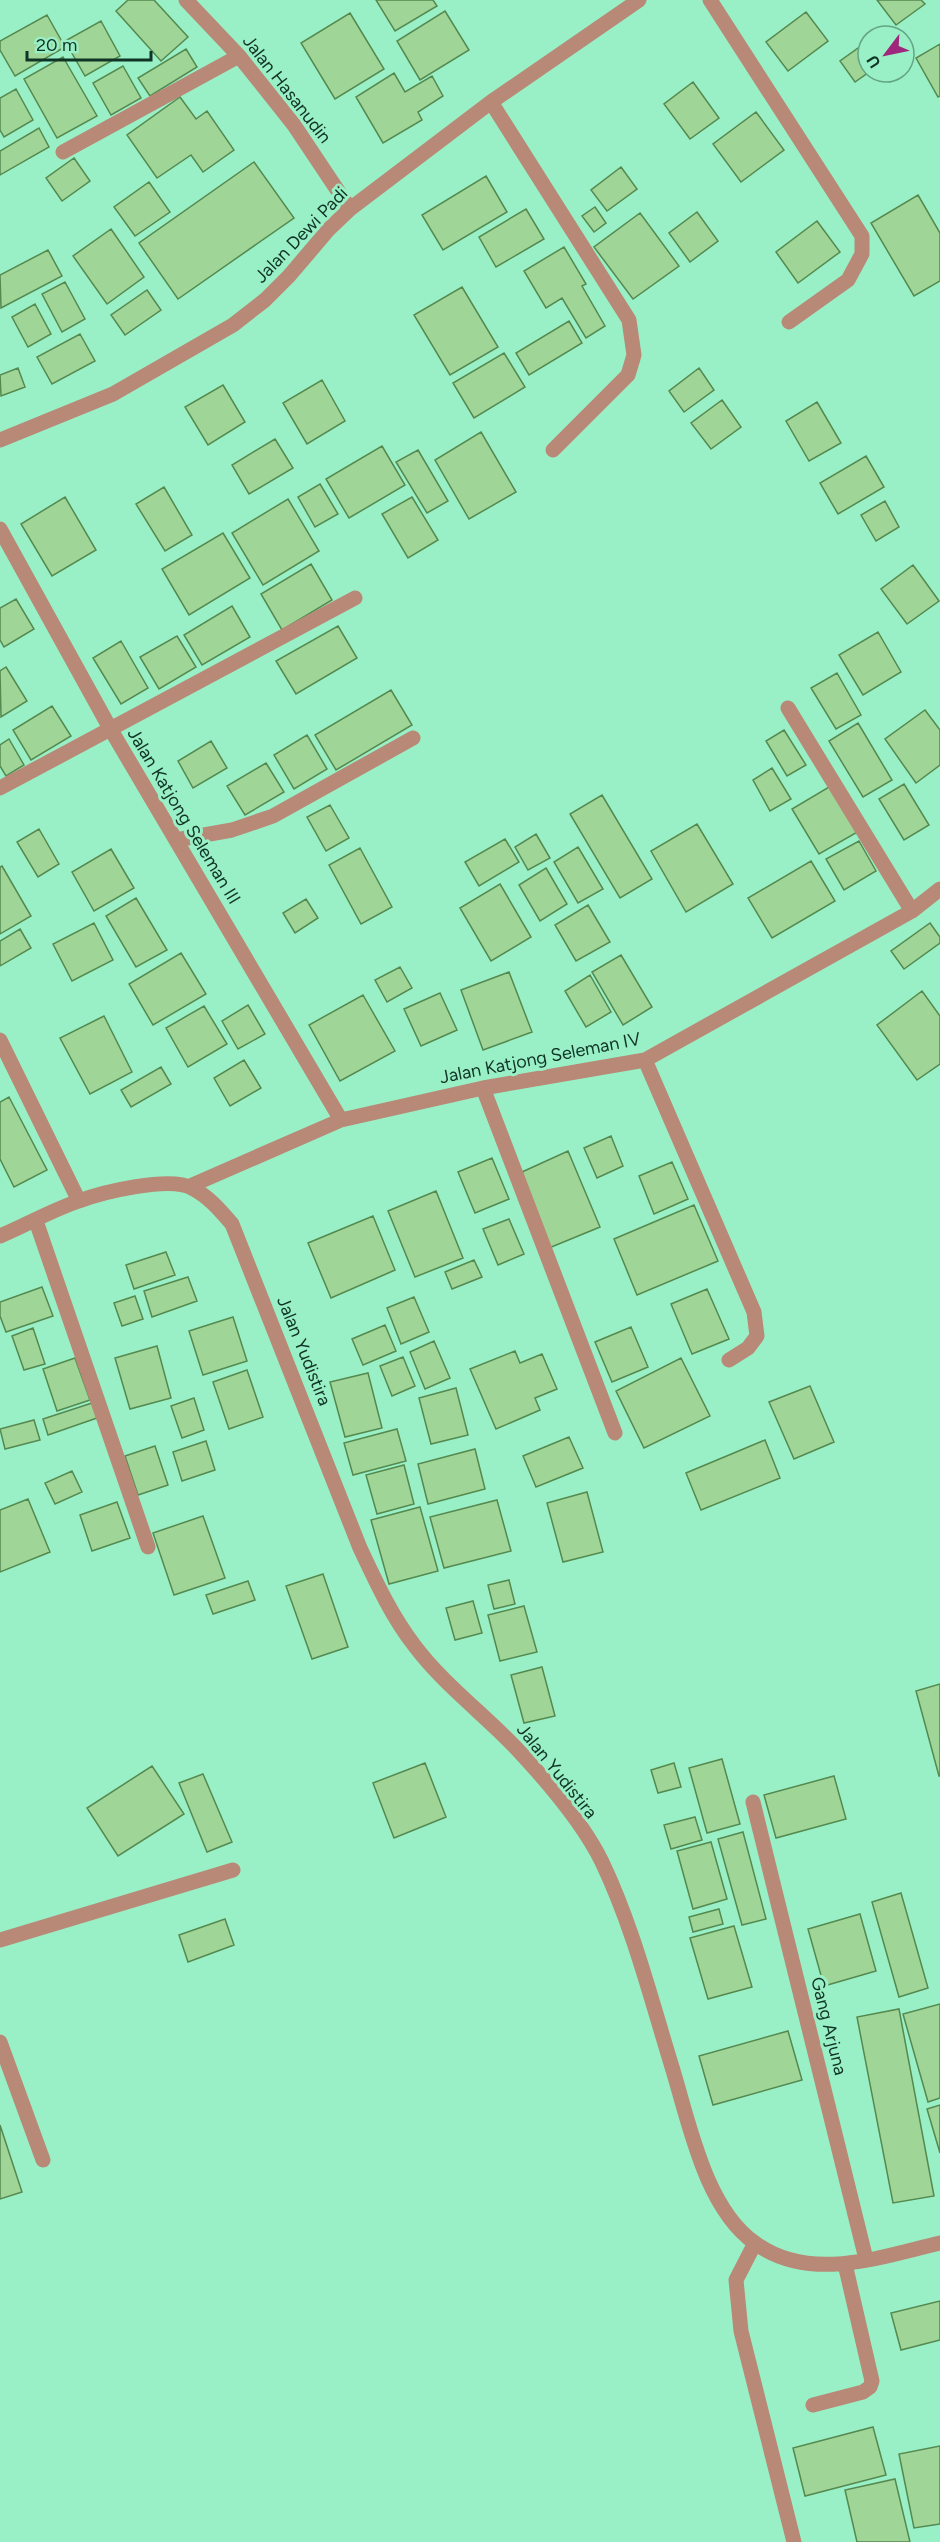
<svg xmlns="http://www.w3.org/2000/svg" width="940" height="2542" viewBox="0 0 940 2542" font-family="Figtree,sans-serif">
<style>
.building{fill:#9fd698;stroke:#54894f;stroke-width:1.5}
.lines{fill:none;stroke-linecap:round;stroke-linejoin:round}
.minor{stroke:#b88977;stroke-width:15}
.labels{text-anchor:middle;stroke-width:6;stroke-linejoin:round;paint-order:stroke}
.street-label{font-size:18px;fill:#103425;stroke:#9af0c6}
</style>
<rect width="100%" height="100%" fill="#9af0c6"/>
<path class="building" d="M128,0H154L188,37L161,61L116,11Z
M376,0H433L437,6L395,31Z
M877,0H921L925,4L896,25Z
M445,11L469,50L420,80L397,41Z
M806,12L828,41L788,71L766,42Z
M350,13L384,69L335,99L301,43Z
M47,15L65,47L15,76L0,50V41Z
M101,21L120,56L85,76L65,41Z
M868,41L869,72L855,82L840,61Z
M940,44V96L938,97L916,58Z
M186,49L197,67L150,96L138,78Z
M63,57L97,116L57,138L24,79Z
M123,66L141,98L111,115L93,83Z
M394,73L405,92L432,76L443,96L418,112L422,120L383,143L356,97Z
M693,82L719,118L690,139L664,104Z
M16,89L33,120L4,137L0,130V98Z
M180,97L196,119L207,111L234,150L203,172L191,155L157,178L127,135Z
M756,112L784,150L741,182L713,144Z
M39,128L49,147L0,175V151Z
M74,158L90,181L62,201L46,178Z
M254,162L294,218L178,299L139,243Z
M621,167L637,189L607,211L591,190Z
M486,176L507,212L443,250L422,215Z
M149,182L170,212L135,236L114,207Z
M918,195L940,233V281L914,296L871,223Z
M595,207L606,223L594,232L582,216Z
M526,209L544,239L496,267L479,237Z
M697,212L718,241L690,262L669,233Z
M640,213L679,266L633,299L594,247Z
M817,221L840,252L798,283L776,252Z
M111,229L144,277L107,304L73,256Z
M564,247L586,284L582,286L605,326L586,338L562,298L546,308L524,271Z
M48,250L62,276L1,308L0,275Z
M65,282L85,319L62,332L42,294Z
M462,287L498,347L450,375L414,315Z
M147,290L161,310L125,335L111,315Z
M35,304L51,334L28,347L12,317Z
M569,321L582,343L529,375L516,353Z
M80,334L95,361L52,384L37,357Z
M504,353L525,387L474,418L453,383Z
M18,368L25,387L1,396L0,375Z
M699,368L714,390L684,412L669,391Z
M322,380L345,421L307,444L283,403Z
M223,385L245,422L208,445L185,407Z
M722,400L741,427L711,449L691,423Z
M817,402L841,443L809,461L786,421Z
M481,432L516,492L469,519L435,460Z
M275,439L293,468L249,494L232,465Z
M382,446L405,485L349,518L326,479Z
M418,450L448,501L427,513L396,462Z
M866,456L884,487L838,514L820,483Z
M320,484L338,514L315,527L298,497Z
M164,487L192,535L165,551L136,504Z
M65,497L96,550L52,576L21,524Z
M412,497L438,540L408,558L382,514Z
M288,499L319,551L263,585L232,533Z
M885,501L899,527L876,541L861,515Z
M223,533L250,578L189,615L162,569Z
M311,564L332,600L282,630L261,594Z
M913,565L939,601L907,624L881,589Z
M16,599L34,629L4,647L0,640V608Z
M232,606L250,637L202,665L184,635Z
M338,626L357,658L296,694L276,661Z
M878,632L901,672L863,695L839,655Z
M177,636L196,667L159,689L140,657Z
M121,641L148,688L121,704L93,658Z
M6,667L27,701L1,717L0,671Z
M837,673L861,715L836,729L811,688Z
M391,690L412,725L336,770L315,735Z
M52,706L71,736L31,760L13,730Z
M925,710L940,730V765L916,783L885,739Z
M858,723L892,780L863,797L829,741Z
M784,730L806,765L787,776L766,741Z
M307,735L327,769L294,789L274,755Z
M9,739L24,765L6,776L0,766V745Z
M211,741L227,768L193,788L178,761Z
M266,763L284,792L245,815L227,786Z
M772,768L791,799L770,811L753,780Z
M834,784L861,830L819,854L792,809Z
M904,784L929,825L904,840L879,799Z
M602,795L652,879L620,898L570,814Z
M330,805L349,838L326,851L307,817Z
M697,824L733,884L686,912L651,851Z
M39,829L59,864L38,877L17,842Z
M536,834L550,858L528,870L515,847Z
M505,839L519,862L479,886L465,862Z
M859,841L876,871L844,890L826,859Z
M578,847L603,889L578,903L554,862Z
M360,848L392,907L361,924L329,865Z
M111,849L134,888L94,911L72,872Z
M811,861L835,901L772,938L748,898Z
M2,866L31,916L0,934V867Z
M546,868L567,904L540,921L519,885Z
M500,884L531,937L491,961L460,908Z
M136,898L167,950L136,967L106,916Z
M306,899L318,918L295,933L283,913Z
M588,905L610,942L576,961L555,925Z
M94,923L113,960L72,981L53,944Z
M930,923L940,937V943L904,969L891,951Z
M20,929L31,948L0,966V941Z
M181,953L206,994L153,1025L129,984Z
M621,955L652,1007L623,1025L592,972Z
M400,967L412,988L387,1002L375,980Z
M509,972L532,1032L483,1050L461,990Z
M590,975L611,1012L586,1027L565,991Z
M922,991L940,1016V1064L917,1080L877,1025Z
M440,993L457,1030L421,1046L404,1009Z
M363,995L395,1051L340,1081L309,1025Z
M248,1005L265,1034L238,1049L222,1021Z
M204,1006L227,1044L188,1067L166,1028Z
M104,1016L132,1072L90,1094L60,1038Z
M244,1060L261,1088L230,1106L214,1078Z
M161,1067L171,1084L131,1107L121,1090Z
M9,1097L47,1170L14,1187L0,1159V1102Z
M611,1136L623,1166L597,1178L584,1148Z
M568,1151L600,1227L549,1248L522,1172Z
M492,1158L509,1199L475,1213L458,1172Z
M672,1162L688,1199L654,1214L639,1176Z
M436,1191L463,1258L415,1277L388,1211Z
M694,1205L718,1261L637,1295L614,1239Z
M373,1216L395,1270L331,1298L308,1243Z
M509,1219L524,1254L498,1265L483,1229Z
M166,1252L175,1275L134,1289L126,1265Z
M474,1260L482,1277L452,1289L445,1272Z
M188,1277L197,1301L152,1317L144,1291Z
M42,1287L53,1316L6,1332L0,1316V1302Z
M707,1289L729,1339L692,1354L671,1304Z
M135,1296L143,1319L122,1326L114,1303Z
M414,1297L429,1332L401,1344L387,1308Z
M233,1317L247,1361L203,1375L189,1331Z
M385,1325L396,1351L363,1365L352,1339Z
M631,1327L648,1367L612,1382L595,1342Z
M33,1328L45,1364L24,1370L12,1336Z
M434,1341L450,1378L425,1389L410,1352Z
M157,1346L171,1398L130,1409L115,1358Z
M515,1351L520,1363L542,1354L557,1389L535,1398L540,1410L496,1429L470,1369Z
M403,1357L415,1386L392,1396L380,1366Z
M75,1358L90,1400L57,1411L43,1369Z
M681,1358L710,1416L644,1448L616,1391Z
M247,1370L263,1417L229,1429L213,1382Z
M368,1373L382,1428L345,1437L330,1382Z
M810,1386L834,1442L794,1459L769,1402Z
M456,1388L468,1435L431,1444L419,1398Z
M194,1398L204,1430L182,1438L171,1406Z
M92,1403L97,1418L48,1435L43,1419Z
M34,1420L40,1440L5,1449L0,1429Z
M397,1429L406,1461L353,1475L344,1443Z
M569,1437L583,1468L536,1487L523,1456Z
M765,1440L780,1478L701,1510L686,1473Z
M206,1441L215,1470L182,1481L173,1452Z
M155,1446L168,1485L138,1495L125,1456Z
M475,1449L485,1489L428,1504L418,1464Z
M404,1465L414,1504L377,1514L366,1475Z
M72,1471L82,1492L55,1504L45,1483Z
M587,1492L603,1552L563,1562L547,1503Z
M28,1499L50,1552L0,1572V1510Z
M497,1500L511,1551L444,1568L430,1517Z
M117,1502L130,1538L92,1551L80,1515Z
M420,1507L438,1571L389,1584L371,1520Z
M203,1516L225,1578L174,1595L153,1533Z
M323,1574L348,1647L312,1659L286,1586Z
M509,1580L515,1604L494,1609L488,1585Z
M248,1581L255,1600L213,1614L206,1595Z
M473,1601L482,1633L455,1640L446,1608Z
M524,1606L537,1652L500,1661L488,1615Z
M542,1667L555,1716L524,1723L511,1675Z
M940,1684V1776H939L916,1691Z
M722,1759L740,1824L707,1833L689,1768Z
M425,1763L446,1817L394,1838L373,1783Z
M674,1763L681,1787L658,1793L651,1770Z
M152,1766L184,1814L118,1856L87,1808Z
M203,1774L232,1842L207,1852L179,1783Z
M834,1776L846,1819L776,1838L764,1795Z
M695,1817L702,1840L671,1849L664,1825Z
M743,1832L766,1919L742,1925L718,1839Z
M711,1842L727,1899L693,1909L677,1851Z
M901,1893L928,1988L899,1997L872,1902Z
M719,1909L723,1924L693,1932L689,1917Z
M860,1914L876,1971L824,1986L808,1929Z
M225,1919L234,1945L188,1962L179,1935Z
M734,1926L752,1987L708,1999L690,1938Z
M940,2004V2098L928,2102L903,2014Z
M899,2009L934,2196L893,2203L857,2017Z
M788,2031L802,2080L713,2105L699,2056Z
M940,2105V2153L927,2109Z
M0,2125L22,2192L0,2199Z
M940,2301V2340L901,2350L891,2313Z
M873,2427L886,2475L805,2496L793,2448Z
M940,2446V2524L914,2528L899,2454Z
M895,2479L910,2542H857L845,2490Z"/>
<g class="lines">
<path class="minor" d="M186,0L239,56L294,125L350,209
M710,0L862,236V254L848,280L789,322
M491,102L629,320L634,355L628,375L553,450
M63,152L239,56
M0,440L113,394L233,325L265,300L289,276L329,229L350,209L491,102L639,0
M0,529L111,730L341,1120
M788,708L912,911
M0,788L355,598
M176,840L232,830L273,816L413,738
M0,1040L79,1201
M645,1060L754,1312L757,1336L748,1348L729,1360
M483,1088L615,1433
M190,1186L341,1120L483,1088L645,1060L912,911L940,889
M36,1221L148,1547
M0,1236C26,1225 52,1210 79,1201C103,1192 169,1176 192,1188C208,1196 220,1210 232,1224L360,1548C376,1582 391,1615 414,1645C443,1684 484,1714 517,1749C545,1779 584,1825 602,1862C633,1927 651,1999 672,2067C689,2122 705,2208 755,2243C810,2283 880,2257 940,2243
M753,1802L866,2259
M0,1940L233,1870
M0,2042L43,2160
M755,2243L736,2280L741,2331L794,2542
M813,2405L863,2392L870,2387L872,2381L845,2264"/>
</g>
<g class="labels">
<g class="street-label">
<text transform="translate(287 89) rotate(52)" y="6">Jalan Hasanudin</text>
<text transform="translate(301 235) rotate(-46)" y="6">Jalan Dewi Padi</text>
<text transform="translate(184 816) rotate(59)" y="6">Jalan Katjong Seleman III</text>
<text transform="translate(540 1058) rotate(-11)" y="6">Jalan Katjong Seleman IV</text>
<text transform="translate(304 1351) rotate(68)" y="6">Jalan Yudistira</text>
<text transform="translate(557 1771) rotate(51)" y="6">Jalan Yudistira</text>
<text transform="translate(829 2026) rotate(76)" y="6">Gang Arjuna</text>
</g>
</g>
<g transform="translate(886 54) rotate(238)"><circle r="28" fill="#9af0c6" stroke="#63a586" stroke-width="1.5"/>
<path d="M0-4.5L10 22L0 15L-10 22Z" fill="#9f267d"/>
<text y="-9" font-size="16" font-weight="bold" text-anchor="middle" fill="#103425">U</text>
</g>
<path d="M27 51v9h124v-9" fill="none" stroke="#103425" stroke-width="3"/>
<text x="36" y="51" font-size="18" fill="#103425" stroke="#9af0c6" stroke-width="4.5" paint-order="stroke">20 m</text>
</svg>
